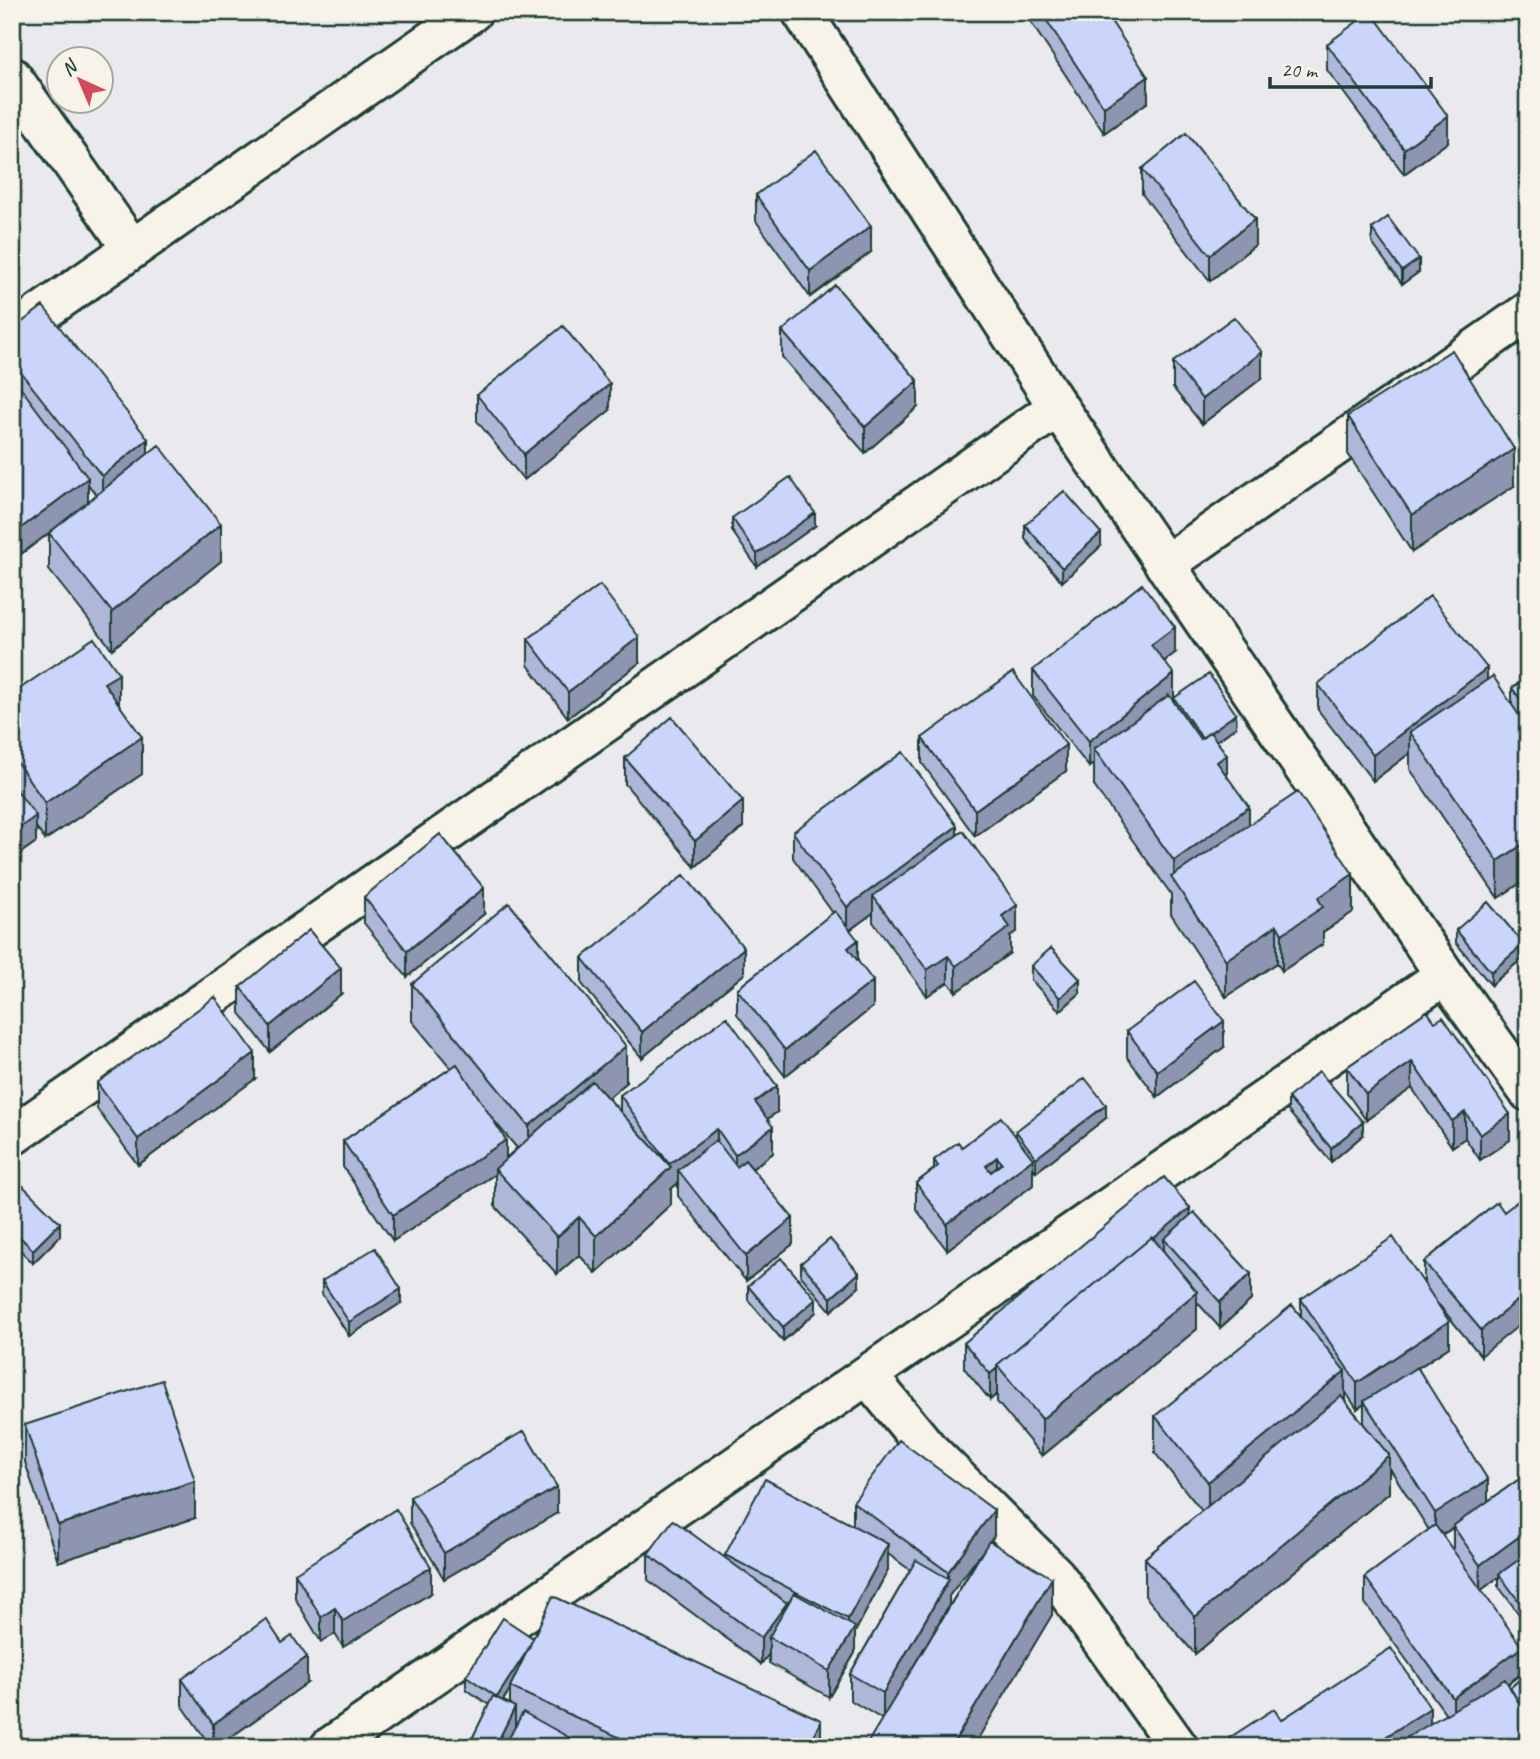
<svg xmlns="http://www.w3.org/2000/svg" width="1540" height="1759" viewBox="0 0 1540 1759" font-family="Caveat,sans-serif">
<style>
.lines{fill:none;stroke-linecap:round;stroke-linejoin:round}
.minor-casing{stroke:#1f3d34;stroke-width:44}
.minor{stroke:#f7f3e8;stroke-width:38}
.wall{fill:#afb7d9;stroke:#1f3d34;stroke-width:2;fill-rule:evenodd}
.shaded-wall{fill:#8e95b0;stroke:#1f3d34;stroke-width:2}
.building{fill:#cbd5fc;stroke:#1f3d34;stroke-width:2;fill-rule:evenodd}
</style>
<rect width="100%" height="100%" fill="#eaeaee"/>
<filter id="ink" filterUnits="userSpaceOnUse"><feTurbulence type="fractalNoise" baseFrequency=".0143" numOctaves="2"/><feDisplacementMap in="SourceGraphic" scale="14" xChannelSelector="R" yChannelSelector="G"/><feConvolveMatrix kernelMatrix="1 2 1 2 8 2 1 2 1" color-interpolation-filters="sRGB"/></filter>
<g filter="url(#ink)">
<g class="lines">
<defs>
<path id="minor" d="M802,12L1058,407L1445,975L1528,1091
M12,77L132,249
M12,333L472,12
M1165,565L1528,312
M12,1136L1058,407
M867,1375L927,1448L1055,1575L1178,1747
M330,1747L1445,975"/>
</defs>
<use href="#minor" class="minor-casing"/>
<use href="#minor" class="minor"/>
</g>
<path class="wall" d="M1024,12H1105L1148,102L1104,133Z
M1327,44L1448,142L1404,174L1327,70Z
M1142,169L1255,245L1210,281L1142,194Z
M1528,174V197L1523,192V178Z
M756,195L871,252L810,297L756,221Z
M1372,229L1419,272L1402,284L1372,243Z
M12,330L148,454L221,561L112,649L49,570V533L21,554L12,541ZM88,484L96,495L88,502Z
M782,331L918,407L865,453L782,357Z
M1173,362L1262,378L1202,424L1173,388Z
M477,395L610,410L524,480L477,421Z
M1348,416L1514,486L1412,552L1348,454Z
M732,518L815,526L757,567L732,531Z
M1025,525L1101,546L1062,582L1025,539Z
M528,639L639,663L568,718L528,665Z
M1175,653L1164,661L1174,698L1236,727L1217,741L1227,776L1249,824L1353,912L1323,932V944L1282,971L1277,963L1226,997L1171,914V894L1094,786V763L1089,767L1033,696V670Z
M1528,677V878L1498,898L1410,769V753L1373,781L1318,710V684L1487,680L1512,705V688Z
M12,694L119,704L142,774L45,840L36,827V842L12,859Z
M922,738L1066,771L975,836L922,763Z
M625,758L743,827L695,867L625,784Z
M793,832L957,835L1017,931L1010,936V953L956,992L948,982L927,996L873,922V913L850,930L858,961L873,1007L785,1076L737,1014V989L833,913L793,858Z
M364,897L484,914L407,977L364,923Z
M1456,930L1524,957L1491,985L1456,943Z
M582,958L744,974L642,1058L582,984Z
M1031,966L1080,993L1060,1011L1031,980Z
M412,984L626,1083L608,1098L620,1111V1095L777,1112L768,1119L773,1153L752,1169L793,1244L746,1281L678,1196V1183L671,1189V1204L596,1273L579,1255L557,1274L495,1206V1174L393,1241L343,1167V1141L451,1068L412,1021ZM490,1116L517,1148L506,1158Z
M240,987L341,994L270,1052L240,1013Z
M1427,1011L1510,1140L1480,1160L1465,1138L1452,1147L1412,1088L1366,1120L1347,1093V1067Z
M1127,1031L1224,1047L1157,1097L1127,1057Z
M255,1079L138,1165L97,1109V1083Z
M1288,1098L1363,1135L1331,1162L1288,1111Z
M1106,1118L1036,1172L1033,1167V1185L947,1250L916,1209V1183L934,1169V1160L962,1147L1016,1137V1131Z
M12,1179L60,1236L33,1263L12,1242Z
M1497,1202L1481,1356L1439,1305L1449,1347L1418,1368L1488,1501L1528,1473L1521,1617L1499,1587V1577L1481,1590L1522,1673L1508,1684L1510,1688L1528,1672V1747H1229V1738L1281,1720L1430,1724L1446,1714L1365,1603V1577L1429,1530L1389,1467V1493L1195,1654L1145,1596V1558L1202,1511L1155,1453V1416L1301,1317V1299L1424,1284V1262ZM1345,1391L1357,1409L1364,1404V1424L1345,1401ZM1453,1528V1551L1442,1535Z
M1190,1215L1251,1300L1220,1328L1197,1302V1329L1042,1456L997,1402V1394L990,1400L964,1368V1343Z
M801,1263L859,1287L831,1311L801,1276Z
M322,1281L401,1303L349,1336L322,1294Z
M748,1286L816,1312L783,1341L748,1300Z
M25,1425L195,1518L58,1562L25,1462Z
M410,1497L557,1513L444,1579L410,1523Z
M853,1502L994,1536L990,1542L1052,1615L882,1719L850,1700V1674L910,1570L888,1554V1570L855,1632V1653L829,1697L769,1663V1654L761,1664L648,1580V1554L725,1558V1555L853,1525ZM982,1551L908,1676L949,1605V1596Z
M295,1573L431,1593L343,1647L335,1634L321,1642L295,1598Z
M533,1638L821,1747H468L489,1705L466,1689V1676ZM510,1689V1704L503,1701Z
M182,1679L307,1683L217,1747H211L182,1705Z"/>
<path class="shaded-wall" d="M1148,77V102L1104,133V107Z
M1448,116V142L1404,174V149Z
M1255,219V245L1210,281V255Z
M871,226V252L810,297V271Z
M1419,259V272L1402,284V271Z
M1262,352V378L1202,424V399Z
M918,381V407L865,453V427Z
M610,384V410L524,480V454Z
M148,439V465L102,502V476Z
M1514,449V486L1412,552V515Z
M88,478V504L21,554V528Z
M815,513V526L757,567V554Z
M221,524V561L112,649V612Z
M1101,533V546L1062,582V568Z
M1175,627V653L1151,671V645Z
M639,637V663L568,718V692Z
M1487,668V694L1410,732V753L1373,781V755Z
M119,674V711L104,683Z
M1174,674V700L1101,758L1094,749V763L1089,767V741Z
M1236,714V727L1202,751V738Z
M142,737V774L45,840V803Z
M1066,745V771L975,836V810Z
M1227,755V793L1217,762Z
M743,801V827L695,867V841Z
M1249,807V844L1174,882V861Z
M36,816V842L12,859V833Z
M957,826V852L873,896V913L847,932V907Z
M1528,841V878L1498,898V861Z
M1353,874V912L1323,932V944L1282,971V934L1318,898Z
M484,888V914L407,977V951Z
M1017,905V931L1010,936V953L956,992V966L1002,916Z
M1277,925V963L1226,997V960Z
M858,940V965L848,948Z
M1524,944V957L1491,985V972Z
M744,948V974L642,1058V1032Z
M948,956V982L927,996V970Z
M341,968V994L270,1052V1026Z
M1080,979V993L1060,1011V998Z
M873,981V1007L785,1076V1050Z
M1224,1021V1047L1157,1097V1071Z
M626,1046V1083L529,1163V1126Z
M255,1053V1079L138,1165V1139Z
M1412,1062V1088L1366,1120V1094Z
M777,1086V1112L755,1128V1102Z
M1106,1105V1118L1036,1172V1158Z
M1465,1112V1138L1452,1147V1121Z
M1510,1114V1140L1480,1160V1135Z
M1363,1122V1135L1331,1162V1148Z
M773,1127V1153L735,1181V1155Z
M717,1129V1155L678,1170V1183L671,1189V1204L596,1273V1236L669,1169V1164Z
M506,1140V1166L495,1169V1174L393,1241V1215Z
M997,1157V1183L986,1166Z
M1033,1159V1185L947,1250V1224Z
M1190,1208V1234L1164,1239V1256L998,1367Z
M579,1217V1255L557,1274V1237Z
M793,1218V1244L746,1281V1256Z
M60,1223V1236L33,1263V1250Z
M859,1273V1287L831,1311V1298Z
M1251,1274V1300L1220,1328V1302Z
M401,1289V1303L349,1336V1322Z
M1197,1292V1329L1042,1456V1419Z
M1528,1292V1318L1481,1356V1330Z
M816,1299V1312L783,1341V1327Z
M21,1310V1336L12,1345V1319Z
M1449,1321V1347L1365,1403L1364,1401V1404L1357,1409V1383Z
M997,1368V1394L990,1400V1374Z
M1345,1371V1408L1208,1519V1482Z
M1389,1455V1493L1195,1654V1617Z
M17,1468V1494L12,1498V1472Z
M1488,1480V1506L1435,1539V1513Z
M195,1481V1518L58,1562V1525Z
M557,1487V1513L444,1579V1553Z
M994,1510V1536L949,1596V1605L883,1719V1693L948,1581V1572Z
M1528,1530V1556L1499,1574V1577L1480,1591V1565Z
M888,1544V1570L855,1632V1653L829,1697V1671L848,1639V1619Z
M431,1567V1593L343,1647V1621Z
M1052,1578V1615L973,1747H951Z
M1528,1599V1612L1521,1617V1604Z
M787,1603V1629L769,1637V1654L761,1664V1638Z
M335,1608V1634L321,1642V1617Z
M534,1639L510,1687V1689L497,1710V1697Z
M1522,1647V1673L1453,1724V1698Z
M307,1657V1683L217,1747H213V1724Z
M515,1707V1733L508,1747H495Z
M1430,1708V1745L1427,1747H1370Z
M821,1720V1747H809Z
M1528,1733V1747H1505Z"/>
<path class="building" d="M1041,12H1105L1148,77L1104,107Z
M1370,12H1371L1448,116L1404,149L1327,44Z
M1186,133L1255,219L1210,255L1142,169Z
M816,150L871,226L810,271L756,195Z
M1528,174V184L1523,178Z
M1388,217L1419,259L1402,271L1372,229Z
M835,285L918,381L865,427L782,331Z
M43,306L148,439L102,476L12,361V330Z
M1234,317L1262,352L1202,399L1173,362Z
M563,326L610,384L524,454L477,395Z
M1452,350L1514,449L1412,515L1348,416Z
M12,376L88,478L21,528L12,515Z
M159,445L221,524L112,612L49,533Z
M790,477L815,513L757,554L732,518Z
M1064,491L1101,533L1062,568L1025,525Z
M1142,584L1175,627L1151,645L1174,674L1089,741L1033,670Z
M600,585L639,637L568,692L528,639Z
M1430,596L1487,668L1373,755L1318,684Z
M94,638L119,674L104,683L142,737L45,803L12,755V694Z
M1013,672L1066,745L975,810L922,738Z
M1209,674L1236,714L1202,738L1174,698Z
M1493,676L1528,729V841L1498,861L1410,732Z
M1528,677V709L1512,688Z
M1169,695L1200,739L1210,732L1227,755L1217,762L1249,807L1174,861L1094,749Z
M672,717L743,801L695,841L625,758Z
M903,752L957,826L847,907L793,832Z
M12,784L36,816L12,833Z
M1298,792L1353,874L1318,898L1323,907L1282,934L1277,925L1226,960L1171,877Z
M963,831L1017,905L1002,916L1010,927L956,966L948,956L927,970L873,896Z
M440,834L484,888L407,951L364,897Z
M684,875L744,948L642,1032L582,958Z
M1488,902L1524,944L1491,972L1456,930Z
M509,903L626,1046L529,1126L412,984Z
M835,911L858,940L848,948L873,981L785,1050L737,989Z
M309,930L341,968L270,1026L240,987Z
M1051,948L1080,979L1060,998L1031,966Z
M1194,981L1224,1021L1157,1071L1127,1031Z
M215,997L255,1053L138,1139L97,1083Z
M1427,1011L1435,1022L1443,1017L1510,1114L1480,1135L1465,1112L1452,1121L1412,1062L1366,1094L1347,1067Z
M727,1017L777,1086L755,1102L773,1127L735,1155L717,1129L669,1164L620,1095Z
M457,1064L506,1140L393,1215L343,1141Z
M1319,1071L1363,1122L1331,1148L1288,1098Z
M1085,1078L1106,1105L1036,1158L1016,1131Z
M592,1081L671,1167L596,1236L579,1217L557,1237L495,1169Z
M1001,1117L1033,1159L947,1224L916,1183L938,1166L934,1160L958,1142L962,1147ZM997,1157L1002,1163L991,1172L986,1166Z
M716,1140L737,1167L745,1160L793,1218L746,1256L678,1170Z
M14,1177L60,1223L33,1250L12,1229V1179Z
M1164,1177L1190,1208L1153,1239L1152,1237L997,1365V1368L990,1374L964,1343Z
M1528,1193V1292L1481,1330L1424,1262L1497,1202L1504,1212Z
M1194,1212L1251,1274L1220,1302L1164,1239Z
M1152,1237L1197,1292L1042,1419L997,1365Z
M1393,1237L1449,1321L1357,1383L1301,1299Z
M830,1239L859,1273L831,1298L801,1263Z
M375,1248L401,1289L349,1322L322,1281Z
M781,1258L816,1299L783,1327L748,1286Z
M12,1301L21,1310L12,1319Z
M1292,1305L1345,1371L1208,1482L1155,1416Z
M1417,1367L1488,1480L1435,1513L1364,1401Z
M162,1380L195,1481L58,1525L25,1425Z
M1341,1396L1389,1455L1195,1617L1145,1558Z
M524,1431L557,1487L444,1553L410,1497Z
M899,1440L994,1510L948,1572L853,1502Z
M12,1463L17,1468L12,1472Z
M1528,1473V1530L1480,1565L1453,1526Z
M765,1479L888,1544L848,1619L725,1555Z
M396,1509L431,1567L343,1621L335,1608L321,1617L295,1573Z
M673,1520L787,1603L761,1638L648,1554Z
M1435,1525L1522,1647L1453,1698L1365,1577Z
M989,1541L1052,1578L951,1747H865Z
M1528,1553V1599L1521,1604L1499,1574Z
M916,1560L949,1579L883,1693L850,1674Z
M794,1593L855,1627L829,1671L769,1637Z
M553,1596L821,1720L809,1747H640L510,1687Z
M503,1618L533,1638L529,1648L497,1697L466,1676Z
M266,1619L282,1643L292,1636L307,1657L213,1724L182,1679Z
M1391,1648L1430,1708L1370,1747H1235L1229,1738L1274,1709L1281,1720Z
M1528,1672V1714L1522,1708L1510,1688Z
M1505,1679L1528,1717V1733L1505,1747H1391Z
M493,1696L515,1707L495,1747H468Z
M523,1712L586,1747H504Z"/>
</g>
<rect width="1540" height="1759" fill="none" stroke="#f7f3e8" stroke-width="42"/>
<rect x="21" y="21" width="1498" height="1717" fill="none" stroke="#1f3d34" stroke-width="2.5" filter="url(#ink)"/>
<g transform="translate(80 80) rotate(316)"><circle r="33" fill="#f7f3e8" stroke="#a1aaa0" stroke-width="2"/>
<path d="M0-5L12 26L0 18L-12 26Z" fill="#d1495b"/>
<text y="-10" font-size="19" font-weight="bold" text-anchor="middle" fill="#1f3d34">N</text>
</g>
<path d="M1270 77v10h161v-10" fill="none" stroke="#1f3d34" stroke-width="3.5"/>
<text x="1281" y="77" font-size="21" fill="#1f3d34" stroke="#f7f3e8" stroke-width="5" paint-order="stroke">20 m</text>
</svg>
